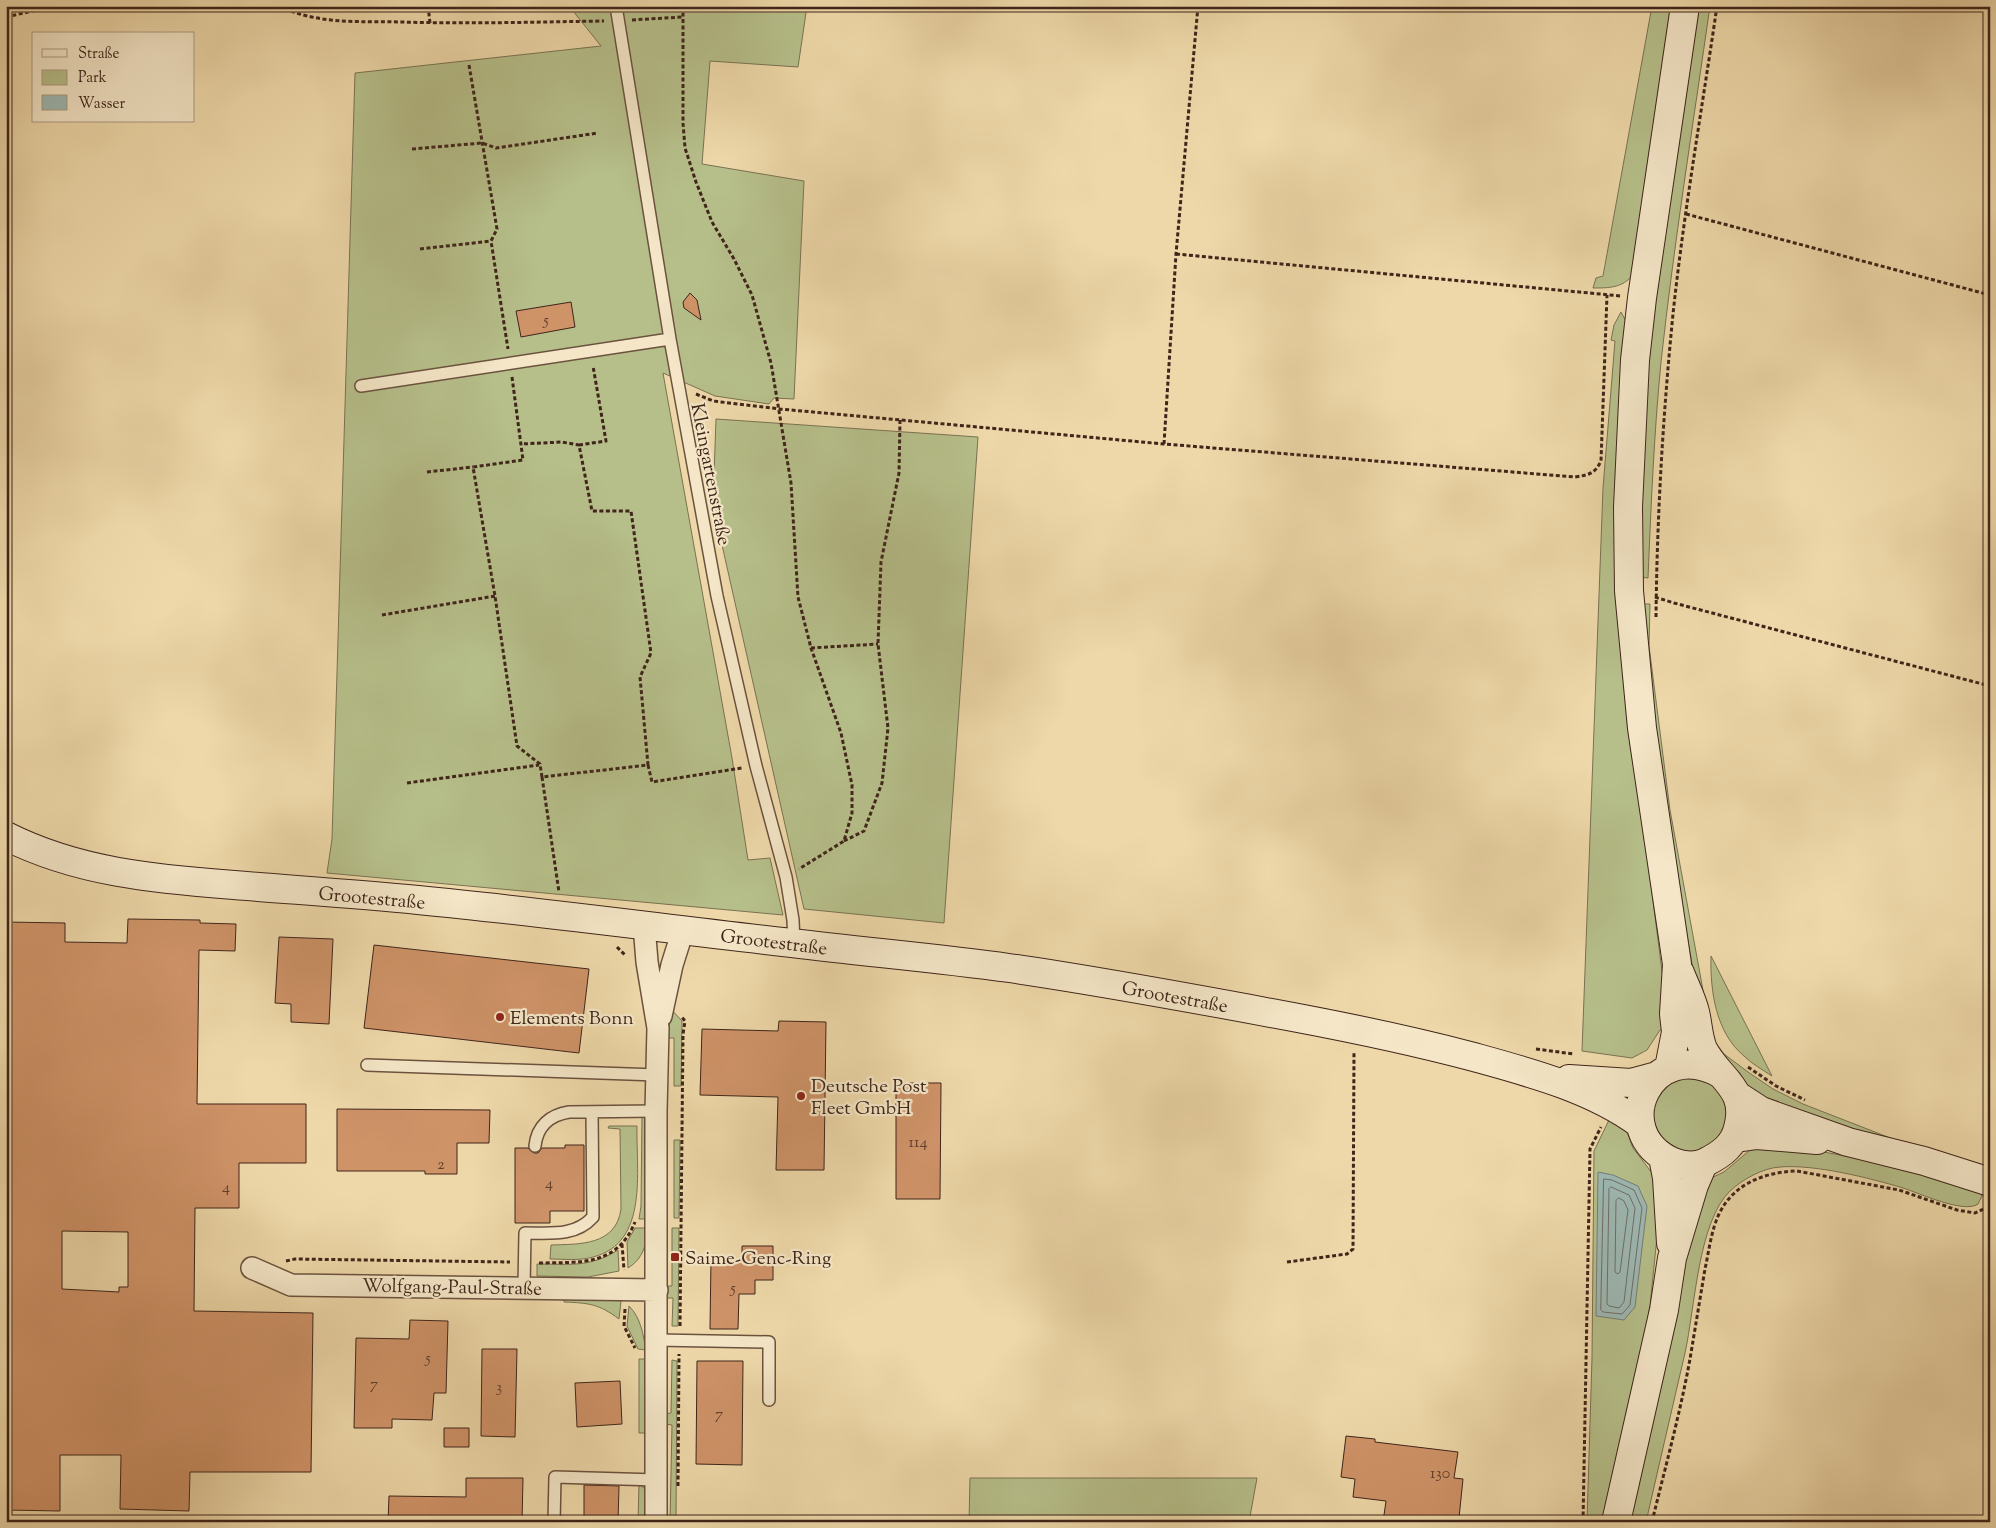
<svg xmlns="http://www.w3.org/2000/svg" width="1996" height="1528" viewBox="0 0 1996 1528" font-family="'Sorts Mill Goudy',serif">
<style>
.green{fill:#b6bf8a;stroke:#7a7252}
.water{fill:#9db8b3;stroke:#777d76}
.lines{fill:none;stroke-linecap:round;stroke-linejoin:round}
.shore{stroke:#6e6e66;stroke-width:1}
.building{fill:#cf9368;stroke:#3f251a;fill-rule:evenodd}
.lane-casing{stroke:#6b523e;stroke-width:14}
.street-casing{stroke:#6b523e;stroke-width:24}
.secondary-casing{stroke:#3f251a;stroke-width:30}
.path{stroke:#3f251a;stroke-width:3;stroke-dasharray:4 2.5;stroke-linecap:butt}
.lane{stroke:#f4e6c7;stroke-width:11}
.street{stroke:#f4e6c7;stroke-width:21}
.secondary{stroke:#f4e6c7;stroke-width:28}
.poi-dot{fill:#8f2418;stroke:#f4e6c7;stroke-width:2}
.labels{text-anchor:middle;stroke-width:4.5;stroke-linejoin:round;paint-order:stroke}
.number-label{font-size:16px;fill:#63402e}
.street-label{font-size:19px;fill:#3f251a;stroke:#f4e6c7}
.poi-label{font-size:19px;fill:#3f251a;stroke:#f4e6c7;text-anchor:start}
</style>
<rect width="100%" height="100%" fill="#eed8a9"/>
<filter id="stains"><feTurbulence type="fractalNoise" baseFrequency=".004" numOctaves="4"/><feColorMatrix values="0 0 0 0 .2 0 0 0 0 .09 0 0 0 0 .02 0 0 0 .5 -.17"/></filter>
<radialGradient id="worn" r=".72"><stop offset=".6" stop-color="#630" stop-opacity="0"/><stop offset="1" stop-color="#630" stop-opacity=".3"/></radialGradient>
<path class="green" d="M572,6H807L798,67L710,61L702,164L804,181L794,399L774,398L769,404L715,396L663,373L732,758L748,860L770,858L783,915L327,873L332,839L355,73L601,46L573,11Z
M1652,6H1672L1633,275C1622,288 1609,288 1593,288L1596,278L1603,276Z
M1696,6H1710C1693,125 1674,243 1661,362C1654,434 1651,506 1648,578L1641,577L1640,456L1651,330Z
M1621,312L1627,323L1619,403L1615,566L1621,650L1669,1026L1660,1030L1647,1050L1632,1058L1582,1051L1603,488L1615,341L1611,340L1614,325Z
M716,419L978,437L944,923L804,909L713,505Z
M1642,604H1650L1649,646L1670,810L1709,1023L1696,986L1665,812Z
M1711,956L1772,1076C1763,1070 1752,1064 1744,1056C1716,1033 1710,991 1711,956Z
M671,1009L682,1021L681,1086H674V1038H668Z
M1712,1038L1724,1054L1748,1072L1773,1089L1803,1104L1898,1141L1990,1167L1971,1166L1793,1114L1752,1092L1739,1072L1719,1055Z
M1652 1114a38 38 0 1 1 76 0a38 38 0 1 1-76 0Z
M642,1116H648V1219H639L641,1206Z
M1609,1120L1625,1127L1633,1148L1652,1173L1660,1207L1650,1306L1642,1350L1602,1522H1587L1592,1358L1594,1151Z
M609,1126H637C636,1171 649,1243 593,1257C579,1261 564,1259 550,1259L551,1245C579,1244 616,1246 621,1209L620,1129L608,1128Z
M674,1140H680L679,1218H674Z
M1791,1146L1900,1166L1980,1192L1982,1196L1978,1204C1964,1214 1919,1193 1903,1188C1870,1178 1814,1164 1780,1167C1763,1168 1743,1179 1730,1191C1698,1222 1695,1308 1685,1353C1672,1409 1659,1465 1646,1522H1629L1689,1239L1711,1178L1724,1172L1750,1150L1759,1147Z
M635,1228H647C647,1244 643,1259 628,1268L627,1242Z
M672,1228H679L678,1326H672L673,1298H666V1286H672Z
M618,1250L619,1271L588,1277L537,1276V1264C570,1264 589,1268 618,1250Z
M564,1296L612,1297L621,1301L619,1319C599,1304 589,1303 564,1302Z
M629,1306C641,1318 643,1334 646,1350L638,1349L627,1326Z
M639,1359H646V1433H639Z
M672,1360L677,1361L676,1522H670L672,1425L665,1424V1414L671,1413Z
M970,1478H1257L1249,1522H969Z
M639,1484L645,1489V1522H638Z"/>
<path class="water" d="M1598,1172L1613,1175L1638,1186L1647,1206L1635,1307L1624,1320L1596,1316Z"/>
<g class="lines">
<path class="shore" d="M1604,1179L1612,1180L1634,1190L1642,1208L1630,1305L1622,1314L1603,1312L1601,1310Z
M1611,1187L1629,1195L1635,1208L1624,1302L1619,1308L1609,1306L1607,1304L1609,1189Z
M1619,1198L1624,1201L1628,1210L1620,1272L1618,1274L1615,1272L1616,1201Z"/>
</g>
<path class="building" d="M690,293L697,300L701,320L684,308L683,302Z
M571,302L575,327L521,337L516,311Z
M128,919L200,920V923L236,924L235,951L199,950L197,1104H306V1163H239V1208H195L194,1311L313,1313L311,1472H190L189,1511L120,1509L121,1455H60V1511L6,1510V922L65,923V942L127,943ZM62,1231L128,1232V1287H119V1292L62,1289Z
M279,937L333,939L329,1024L291,1022V1004L275,1003Z
M374,945L589,969L579,1053L364,1028Z
M779,1021L826,1022L824,1170H776L778,1097L700,1095L702,1029L778,1031Z
M896,1083H941L940,1199H896Z
M337,1109L490,1110L489,1143H457V1174H425V1171H337Z
M565,1145H584V1211H550V1223H515V1148H528L534,1153H538L542,1148H565Z
M742,1246H773V1280H755V1294H739L738,1329H710L711,1259L742,1260Z
M410,1320L448,1321L446,1393H434L432,1420L392,1419V1428H354L356,1338L409,1339Z
M482,1349H517L515,1437L481,1436Z
M697,1361H743L742,1465L696,1464Z
M620,1381L622,1424L577,1427L575,1383Z
M444,1428H469V1447H444Z
M1346,1436L1375,1439V1442L1458,1452L1454,1478L1463,1479L1459,1518L1447,1516L1446,1522H1423L1399,1519V1522H1383L1386,1501L1353,1497L1355,1479L1341,1477Z
M466,1478H523L522,1522H388L389,1496L466,1497Z
M584,1485L619,1486L618,1522H584Z"/>
<g class="lines">
<defs>
<path id="lane" d="M616,6L670,339L717,596L756,766L786,877L793,920L794,944
M361,386L670,339
M367,1065L657,1075
M535,1146C537,1126 550,1115 569,1112L656,1111
M524,1287L525,1233C549,1233 575,1237 593,1217L592,1112
M657,1340L769,1342V1400
M554,1522L555,1477L657,1480"/>
<path id="street" d="M644,925L647,962L658,1028L656,1111V1522
M661,1016L672,965L683,930
M252,1268L291,1285L657,1290"/>
<path id="secondary" d="M6,836C77,872 155,879 234,885C295,890 356,894 418,900C543,912 668,929 792,943C865,952 937,958 1009,968C1106,982 1202,1000 1298,1018C1356,1029 1413,1041 1470,1056C1528,1072 1591,1088 1640,1124
M1680,973C1685,986 1692,999 1695,1012C1698,1024 1698,1037 1703,1049C1718,1079 1749,1088 1738,1128C1734,1145 1722,1154 1706,1162C1697,1167 1683,1166 1673,1162C1605,1132 1651,1034 1721,1074
M1669,1068L1676,1032L1674,1014L1677,964L1642,728L1629,591L1628,507L1635,360L1642,298L1685,6
M1569,1079L1631,1083L1657,1076
M1738,1096L1761,1111L1848,1142L1924,1161L1990,1182
M1736,1138L1757,1135L1817,1140
M1663,1157L1667,1178L1671,1243
M1616,1522L1664,1310L1672,1258L1694,1185L1703,1164"/>
</defs>
<use href="#lane" class="lane-casing"/>
<use href="#street" class="street-casing"/>
<use href="#secondary" class="secondary-casing"/>
<path class="path" d="M279,6C318,25 361,21 402,22C469,24 536,22 604,21
M428,6L430,23
M683,6V123L685,148L696,182L712,222L734,259L752,295L771,363L791,483L798,597L811,648L841,733L852,785V813L844,841L799,869
M6,17L55,6
M632,20L682,17
M469,65L497,229L491,241L508,349
M412,149L482,143L496,148L598,133
M1686,214L1990,295
M420,249L491,241
M1176,254L1621,296
M512,377L523,460L473,467L495,596L517,746L540,764L542,777L648,765L640,677L651,653L631,511H592L579,445L562,442L521,444
M696,394L713,401L780,409L1164,444L1575,477C1588,475 1595,474 1601,461L1607,295
M1164,444L1176,254L1198,6
M579,445L606,441L593,366
M427,472L473,467
M1655,597L1674,603L1990,686
M382,615L495,596
M1656,617C1657,516 1663,415 1673,314C1684,211 1702,109 1717,6
M811,648L878,644
M648,765L652,782L742,768
M542,777L559,892
M407,783L539,765
M844,841L864,831L882,783L888,728L878,644L881,562L899,473L900,420
M617,947L626,956
M1536,1049L1574,1054
M1748,1067L1776,1086L1805,1100
M622,1244L624,1270
M286,1261L295,1259L510,1262
M1287,1262L1347,1254L1353,1249L1354,1052
M539,1263C579,1262 617,1267 635,1222
M625,1309L624,1326L635,1348
M680,1326L683,1034L685,1021L681,1016
M678,1486L679,1354
M1583,1522L1590,1149L1601,1127
M1652,1522C1665,1468 1680,1414 1690,1359C1695,1329 1700,1299 1705,1269C1709,1251 1711,1231 1719,1214C1734,1183 1765,1172 1797,1171L1899,1190L1957,1210L1975,1213L1990,1206"/>
<use href="#lane" class="lane"/>
<use href="#street" class="street"/>
<use href="#secondary" class="secondary"/>
</g>
<g class="poi-dot">
<circle cx="500" cy="1017" r="5"/>
<circle cx="801" cy="1096" r="5"/>
<rect x="670" y="1252" width="10" height="10" rx="2.5"/>
</g>
<g class="labels">
<g class="number-label">
<text x="546" y="325">5</text>
<text x="918" y="1147">114</text>
<text x="441" y="1169">2</text>
<text x="549" y="1188">4</text>
<text x="226" y="1192">4</text>
<text x="733" y="1293">5</text>
<text x="428" y="1363">5</text>
<text x="374" y="1389">7</text>
<text x="499" y="1392">3</text>
<text x="719" y="1419">7</text>
<text x="1440" y="1478">130</text>
</g>
<g class="street-label">
<text transform="translate(712 474) rotate(79)" y="7">Kleingartenstraße</text>
<text transform="translate(372 897) rotate(5)" y="7">Grootestraße</text>
<text transform="translate(774 941) rotate(7)" y="7">Grootestraße</text>
<text transform="translate(1175 996) rotate(10)" y="7">Grootestraße</text>
<text transform="translate(452 1286) rotate(1)" y="7">Wolfgang-Paul-Straße</text>
</g>
<g class="poi-label">
<text x="510" y="1024">Elements Bonn</text>
<text x="811" y="1092">Deutsche Post<tspan x="811" dy="22">Fleet GmbH</tspan></text>
<text x="685" y="1264">Saime-Genc-Ring</text>
</g>
</g>
<rect width="1996" height="1528" fill="none" stroke="#eed8a9" stroke-width="25"/>
<rect x="8" y="8" width="1981" height="1513" fill="none" stroke="#3f251a" stroke-width="2.5"/>
<rect x="12" y="12" width="1971" height="1503" fill="none" stroke="#3f251a"/>
<rect x="32" y="32" width="162" height="90" fill="#f4e6c7" stroke="#ac9982"/>
<rect x="42" y="49" width="25" height="8" fill="#f4e6c7" stroke="#ac9982"/>
<text x="78" y="58" font-size="15" fill="#3f251a">Straße</text>
<rect x="42" y="70" width="25" height="15" fill="#b6bf8a" stroke="#ac9982"/>
<text x="78" y="82" font-size="15" fill="#3f251a">Park</text>
<rect x="42" y="95" width="25" height="15" fill="#9db8b3" stroke="#ac9982"/>
<text x="78" y="108" font-size="15" fill="#3f251a">Wasser</text>
<rect width="100%" height="100%" filter="url(#stains)"/>
<rect width="100%" height="100%" fill="url(#worn)"/>
</svg>
